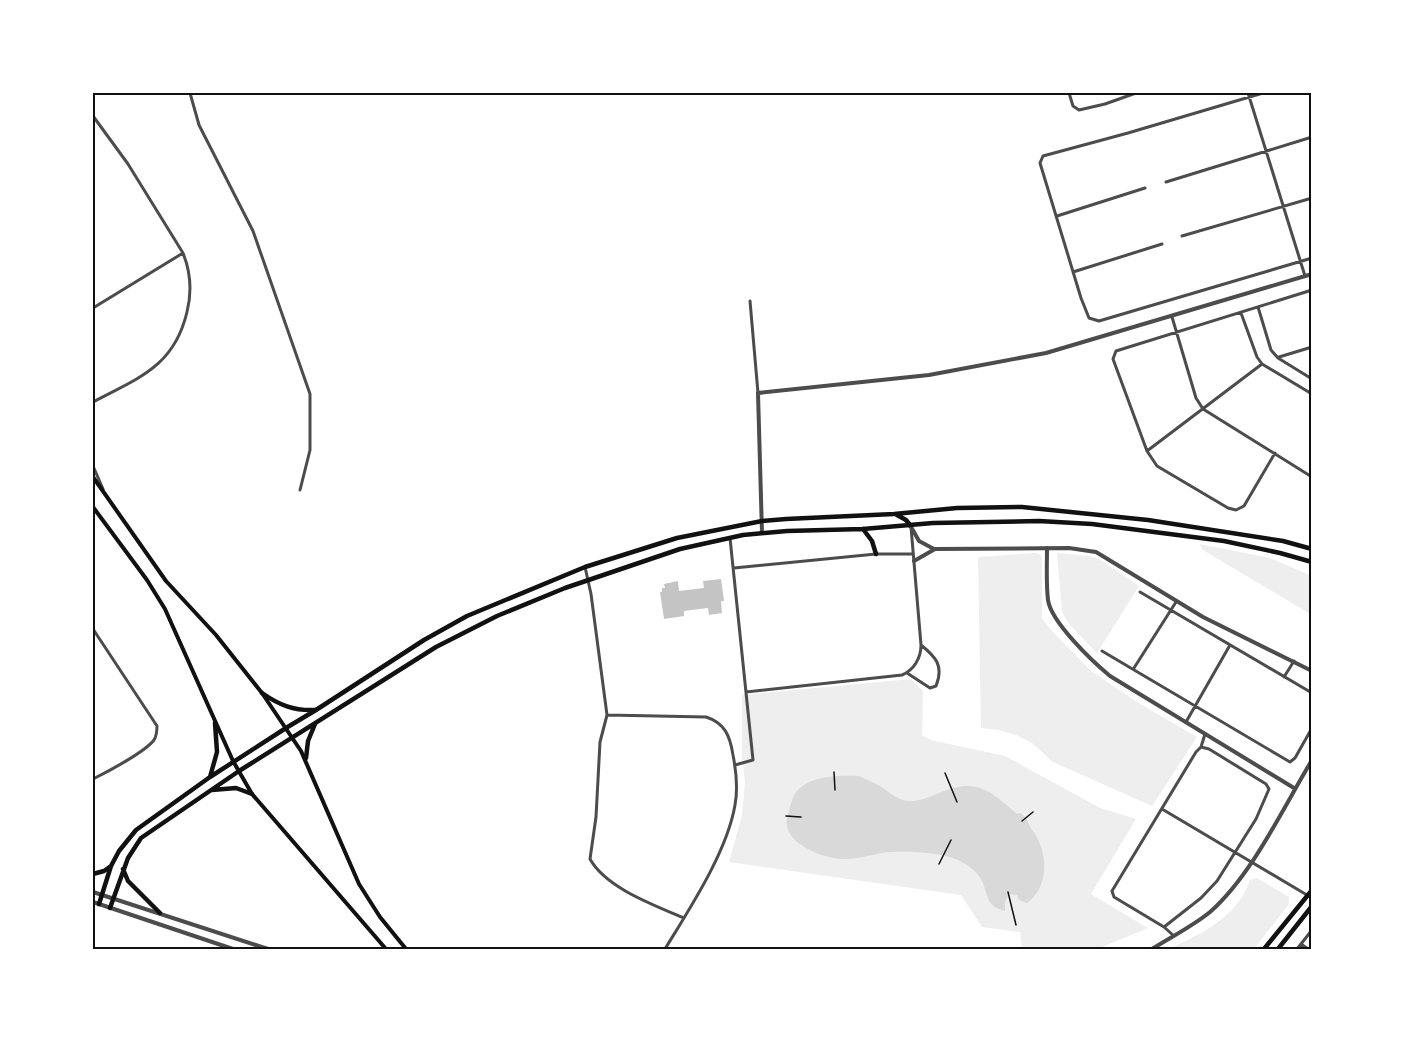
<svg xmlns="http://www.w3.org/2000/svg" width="1405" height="1042" viewBox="0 0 1405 1042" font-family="Mulish,sans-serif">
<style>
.green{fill:#eee}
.water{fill:#d9d9d9}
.building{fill:#c4c4c4}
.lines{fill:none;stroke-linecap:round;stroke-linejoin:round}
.path{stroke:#111;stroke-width:1.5}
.minor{stroke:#4c4c4c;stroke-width:3}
.tertiary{stroke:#4c4c4c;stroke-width:4}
.secondary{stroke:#111;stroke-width:4}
.primary{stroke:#111;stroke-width:4.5}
.neatline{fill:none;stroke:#111;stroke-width:2}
</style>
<rect width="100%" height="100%" fill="#fff"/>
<path class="green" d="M1199,544L1270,558L1312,576V615L1203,550Z
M1036,553L1041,555L1042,559V618L1051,630L1091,671L1137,702L1197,737L1152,806L1053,762L1032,743L1016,735L999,730L981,728L978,557Z
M1057,553L1089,556L1099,559L1139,586L1097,653L1069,624L1062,612Z
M911,679L923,691L922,735L931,740L1005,756L1100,808L1136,819L1091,894L1148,928L1097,949H1022L1020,932L982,927L961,895L729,862L742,815L745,782L742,757V695Z
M1257,878L1289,897V904L1254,949H1169C1194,937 1223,924 1239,901C1244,895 1247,887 1250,880Z"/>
<path class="water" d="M859,776C865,779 873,782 880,786C888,791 897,800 908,801C918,802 930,797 939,793C976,777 990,790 1017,814L1020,813C1028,817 1028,825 1033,831C1048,852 1050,886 1027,903L1019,900L1017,895L1009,894L1005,902V911C985,906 989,896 982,881C977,871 968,865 958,860C939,852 911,851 890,852C875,853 861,859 845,859C826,860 783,844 787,820C788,815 792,797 795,794C807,775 839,775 859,776Z"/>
<path class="building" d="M721,579L724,601H721L722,613L709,615L708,608L684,611V616L664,619L660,592H662V588H665L664,584L678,581L679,591L704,588L703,581Z"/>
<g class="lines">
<path class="path" d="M834,772L835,790
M945,773L957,802
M786,816L801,817
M1022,821L1033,812
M939,864L951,840
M1008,892L1016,925"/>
<path class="minor" d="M190,93L199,125L253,231L310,394V450L300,490
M1069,93L1073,106L1079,110L1105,104L1136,93
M1248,93L1305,276
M1263,93L1128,133L1043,156L1040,163L1081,298L1089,318L1099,321L1312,258
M93,116L128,164L183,253C191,273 192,292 187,312C174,367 138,378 93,402
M1166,182L1312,137
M1057,216L1145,188
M1182,236L1312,198
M1073,272L1162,244
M750,301L758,393
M1258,307L1271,350L1278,358L1312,379
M93,308L183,253
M1241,313L1257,357L1262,364L1312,394
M1172,317L1196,398L1203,409L1312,477
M1279,357L1312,347
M1147,451L1262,364
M1275,453L1244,506L1236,510L1228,508L1157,466L1147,451L1113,359L1116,351L1312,290
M93,466L103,489
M730,538L753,760L735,765
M585,567L591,594L607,715L706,717C725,723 730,736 733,755C736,770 738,789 735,805C727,852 690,908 665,949
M734,568L876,554H913
M1140,592L1312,693
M93,629L157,726C157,731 157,735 154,740C145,752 107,772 93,779
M1102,651L1290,762L1295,758L1312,728
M1134,668L1176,602
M907,673L930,688L936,686C944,666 936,657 921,645
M1284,677L1294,661
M746,692L902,675C914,670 921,658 921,645L911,527
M607,715L600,742L596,817L590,859C606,888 654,905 684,918
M1186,722L1230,645
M1162,809L1312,898
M1164,927L1201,898L1217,881L1256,819L1269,789L1266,784L1209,749L1201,747
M1174,936L1164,927L1114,897L1112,891L1196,752L1201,747L1205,734
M1301,944L1308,949
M1297,949L1312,930"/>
<path class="tertiary" d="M910,525L919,541L934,549
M762,533L758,393L929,375L1046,353L1312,274
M1047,548C1047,565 1046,583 1048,600C1051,622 1092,661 1110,676L1294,788
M914,561L935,549L1069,548L1096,552L1203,617L1312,671
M93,892L268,949
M93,902L233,949
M1152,949C1171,937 1193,926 1210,912C1252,875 1283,808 1312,760"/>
<path class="secondary" d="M93,477L166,581L216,635L262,693L301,751L359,884L380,917L406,949
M93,507L147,580L165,609L233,761L252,794L386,949"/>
<path class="primary" d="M897,515L906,520L910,525
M863,529L872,541L876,554
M262,693C279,705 294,711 315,710
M306,758L308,741L315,724
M210,777L217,752L215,723
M212,790L236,788L252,794
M123,869L128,881L160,913
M93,874L104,871L111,866
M99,904L111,866L119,851L136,830L210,777L286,728L316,710L424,640L467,616L585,567L677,538L762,521L786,519L894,514L957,508L1022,507L1148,520L1283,541L1312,549
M110,908L128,858L141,838L239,771L436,647L497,616L565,588L680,549L743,535L787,531L863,529L933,523L1039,521L1092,524L1224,541L1280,553L1312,562
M1264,949L1312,890
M1278,949L1312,906"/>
</g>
<rect width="1405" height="1042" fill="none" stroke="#ffffff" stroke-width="189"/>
<rect x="94" y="94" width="1216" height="854" class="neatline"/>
</svg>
